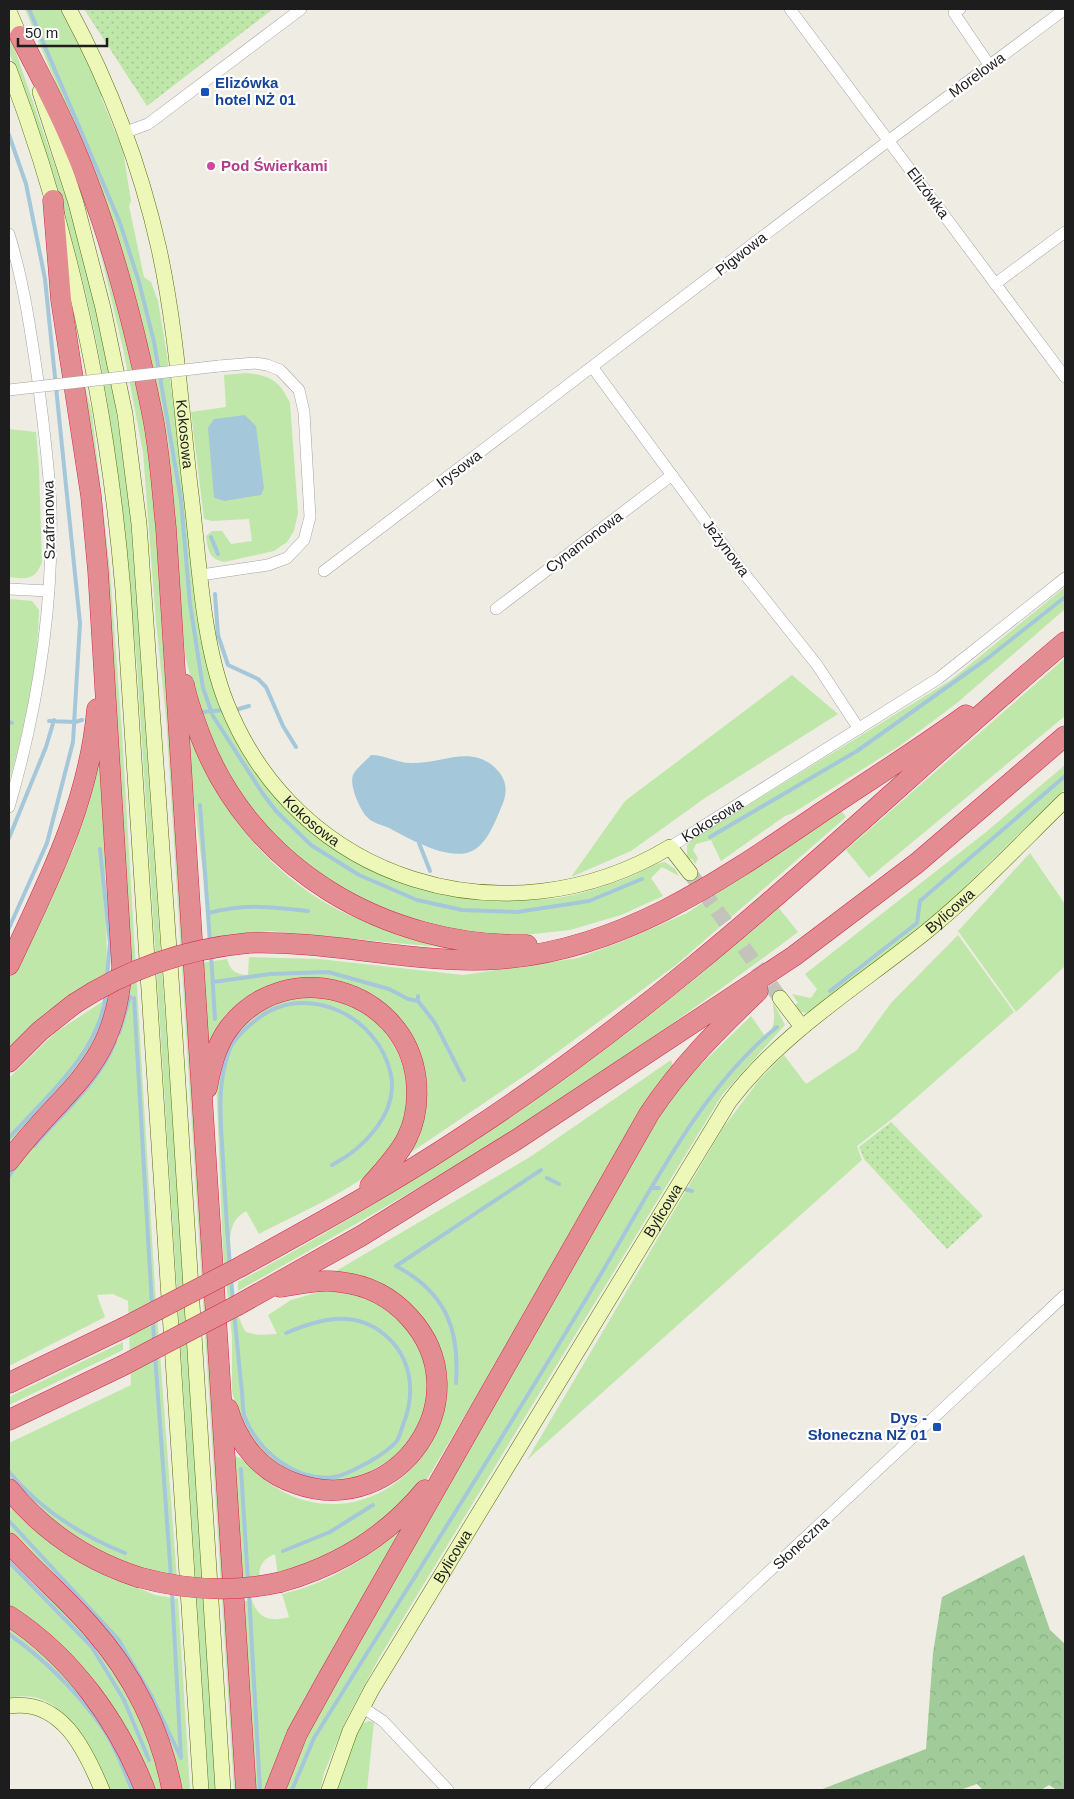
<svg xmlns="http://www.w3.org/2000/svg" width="1074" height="1799" viewBox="0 0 1074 1799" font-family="Arial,sans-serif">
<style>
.grass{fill:#c0e7aa}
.forest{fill:url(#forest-crowns)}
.garden{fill:url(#garden-dots)}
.water{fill:#a5c7da}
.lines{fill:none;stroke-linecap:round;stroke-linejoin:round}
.stream{stroke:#a5c7da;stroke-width:4}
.secondary-tunnel{stroke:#c4c3bb;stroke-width:15;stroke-dasharray:15 8;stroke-linecap:butt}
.street-casing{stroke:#a4a4a4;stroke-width:12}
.secondary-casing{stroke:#577008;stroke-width:16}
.highway-casing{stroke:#d2294e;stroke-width:21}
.street{stroke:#fff;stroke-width:11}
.secondary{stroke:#ecf7b8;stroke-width:15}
.highway{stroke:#e38d92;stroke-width:20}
.street-bridge-casing{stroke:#a4a4a4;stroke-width:12;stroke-linecap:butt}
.highway-bridge-casing{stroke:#d2294e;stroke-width:21;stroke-linecap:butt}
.street-bridge{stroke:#fff;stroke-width:11}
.highway-bridge{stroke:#e38d92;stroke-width:20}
.transit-dot{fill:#1a4fb4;stroke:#fff;stroke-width:2}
.hotel-dot{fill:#d1479c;stroke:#fff;stroke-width:2}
.labels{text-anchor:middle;stroke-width:4.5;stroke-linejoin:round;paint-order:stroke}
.street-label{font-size:15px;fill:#1d1d1d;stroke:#fff}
.transit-label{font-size:15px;font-weight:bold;fill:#164399;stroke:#fff;text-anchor:start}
.hotel-label{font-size:15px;font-weight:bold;fill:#b23c85;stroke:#fff;text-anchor:start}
</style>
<defs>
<pattern id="forest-crowns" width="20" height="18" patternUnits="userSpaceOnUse" patternTransform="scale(1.25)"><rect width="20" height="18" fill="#a1cc99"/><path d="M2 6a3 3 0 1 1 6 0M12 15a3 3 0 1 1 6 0" fill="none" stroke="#8aaf83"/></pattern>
<pattern id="garden-dots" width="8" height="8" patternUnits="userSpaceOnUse" patternTransform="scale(1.25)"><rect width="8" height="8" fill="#c0e7aa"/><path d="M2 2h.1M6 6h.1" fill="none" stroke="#a5c692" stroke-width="1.8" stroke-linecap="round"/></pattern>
</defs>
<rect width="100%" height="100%" fill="#eeece3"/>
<path class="grass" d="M25,9H61L105,96L101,97L123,151L131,201L129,206L144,277L151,282L158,301L167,356L193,559C192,589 197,616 203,645C208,667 212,689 221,710C279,839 394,905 533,900C567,899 600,889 632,876C641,872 656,863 665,862L675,869L679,876L662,867L651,878L663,896L621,915L570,930L524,935L489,934L434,926L407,919L345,893L305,865L271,833L223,769L195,695L185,655L168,442L155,386L83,149Z
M9,32L68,204L90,282L115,405L129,495L219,1790H209L137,665C125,538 115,410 84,286C64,206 37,130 9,52Z
M93,221C128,314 144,413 159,511L241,1790H234L166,718L156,622L143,452L124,353Z
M79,363L92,413L110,570L122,734L155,1288L177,1580L145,1573L75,1539L17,1489L9,1476V1443L131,1385L128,1301L113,1294L97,1295L105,1317L9,1366V1174L96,1076L108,1053L120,1026L130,994L129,943Z
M246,373C270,375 280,381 290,403L298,513L294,531L287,542L274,551L224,562C209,559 208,550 206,536L212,531H222L231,544L252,541L249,519L212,521L204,519L191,412L226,407L224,375Z
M9,429L36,432L39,468L42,562C35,581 26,579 9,577Z
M1065,587V609L957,703L901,745L793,813L785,816L721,861L711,840L696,844L693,850L698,858L695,864L692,859H687V845L693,839L951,680Z
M9,599L32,601L39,610C38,668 25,726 9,782Z
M1065,658V716L869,878L846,850Z
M792,675L838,714L705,798L631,851L571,877L625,801Z
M184,719C196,743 205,769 218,792C246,842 293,889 345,913C378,928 415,937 449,948L270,931L211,938Z
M103,741L107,973L84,986L9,1051V979L74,848L88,802Z
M1065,765V789L943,908L810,1013L801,1012L793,1007L798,1003L792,994L811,998L817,989L805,974L986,832Z
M841,811L846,817L676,965L533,1070L410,1153C418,1132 429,1107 427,1084C423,1045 406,1020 374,1001C365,995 355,987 345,984C331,979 314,977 299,979C284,982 246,999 234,1009C223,1019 216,1034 209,1047L200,963L227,959C230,970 236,975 248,975L249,957L319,959L463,975L578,958L628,939L687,913Z
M1030,853L1065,904V966L1016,1012L958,931Z
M779,908L798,932C722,989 645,1044 566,1096C460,1166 349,1228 238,1291V1282C373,1208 504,1127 627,1033C679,993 729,951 779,908Z
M958,935L1014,1012L892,1119L857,1146L862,1160L527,1460L723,1128L760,1079L784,1055L806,1084L857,1050L891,1003Z
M111,996L92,1052L9,1149V1078L56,1032Z
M301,996C316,997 335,997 349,1003C399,1027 422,1089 398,1138C394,1147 386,1155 380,1163C360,1187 289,1218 259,1234L246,1211C241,1214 236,1218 233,1225C224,1249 231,1310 246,1332L258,1335L277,1334L268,1315L291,1300L319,1292L339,1291L368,1297L399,1317L422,1352L427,1372L428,1402L413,1438L399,1455L355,1480H306L263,1458L241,1426L232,1391V1337L223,1253L216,1078L233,1034L256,1012L277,1002Z
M773,1002L785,1025L722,1095L528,1412L379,1658L346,1720L324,1773L320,1790H283L308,1731L662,1112L685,1080L751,1016L765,1036C777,1028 774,1016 773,1002Z
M671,1060L673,1066L426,1481L357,1546L278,1577L275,1554C264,1558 257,1567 260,1579L240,1581L234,1456C243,1457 248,1466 255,1472C279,1492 301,1504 333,1504C379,1505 426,1468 437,1424C441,1411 436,1385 435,1371C434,1361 436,1347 433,1337C430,1327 419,1313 411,1306C400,1296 351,1274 336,1271L530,1157Z
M123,1342V1350L9,1405V1397Z
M9,1498L136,1587L155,1595L178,1599L190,1790H177L105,1630L9,1531Z
M407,1523L269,1790H256L244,1601L252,1600C258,1619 271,1622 289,1617L282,1594C331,1583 371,1556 407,1523Z
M9,1559C35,1589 69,1612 94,1642C129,1683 152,1738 163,1790H152L131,1741L9,1608Z
M9,1625L37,1646L89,1703L139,1790H109C89,1750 66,1685 9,1698Z
M369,1721L374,1722L367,1790H337L359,1725Z"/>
<path class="forest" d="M1024,1555L1050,1630L1065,1644V1790H1057L1049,1785L1041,1790H983L977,1784L960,1790H820L926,1749L933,1653L942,1597Z"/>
<path class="garden" d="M84,9H273L147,106Z
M891,1122L983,1216L947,1249L864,1159L859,1147Z"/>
<path class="water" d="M245,415L256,426L264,488L261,495L225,501L214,498L208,428L214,419Z
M371,755C385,755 397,763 411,763C443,764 474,742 499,772C508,783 507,795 501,808C495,822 487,844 472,851C449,862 408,838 387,827C381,825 371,822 367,817C360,810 349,785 353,775C356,768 366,761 371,755Z"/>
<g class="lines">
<path class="stream" d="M29,9L120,223L139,282L154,342L181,500L190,604L203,688L213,716L263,794L276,811L311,845L359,875L417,900L462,910L517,912L589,901L642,879
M9,135L26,184L45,279L80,623L73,742L47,843L9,928
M211,537L218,554
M215,594L218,635L228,665L258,679L266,687L283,726L296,747
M235,710L249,706
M203,712L225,710
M49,721L75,722L82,720
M9,722L12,723
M200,805L210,942
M710,837L857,751L988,658L1065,597
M9,838L46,747L54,720
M419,843L430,871
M100,849L110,943L107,976
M208,913C246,903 269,907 308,911
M211,954L215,1019
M213,982L270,974L328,972L389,989L408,999L418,1001
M830,991L917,923L920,901L1065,776
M418,996V1001L435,1023L464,1080
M134,998L152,1306
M119,1033L130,997
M9,1138C46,1097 101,1051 106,993
M34,1146C63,1112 98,1084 115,1042
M9,1176L16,1166
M547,1178L559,1184
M651,1188H659
M684,1189L692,1191
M230,1266C227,1231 225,1196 223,1160C221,1124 216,1086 229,1051C233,1039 246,1028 256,1020C304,980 379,1015 391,1075C398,1114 363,1149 332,1165
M231,1278L233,1301
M234,1313C237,1339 239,1366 242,1392C243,1400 242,1411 245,1418C259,1452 296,1482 334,1477C345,1476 359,1467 369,1462C379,1456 388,1451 396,1442C400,1437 401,1430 403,1425C416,1393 412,1358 385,1335C354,1309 319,1319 286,1333
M153,1320L154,1341
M155,1355L171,1577
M456,1383C460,1328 445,1292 396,1266L541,1170
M241,1469L248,1581
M9,1472C40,1509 80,1535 125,1553
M9,1521L118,1639L152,1697L181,1758L172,1592
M283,1551L330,1532L373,1505
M9,1562L92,1647L124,1700L149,1760
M249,1593L260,1790
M9,1634C44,1659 75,1690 100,1724C114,1743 123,1768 132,1790
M292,1790L314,1738C408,1587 504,1437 595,1284C648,1197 697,1092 777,1027"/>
<path class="secondary-tunnel" d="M690,873L780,998"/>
<defs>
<g id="street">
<path d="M790,9L1065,377"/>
<path d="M960,9L954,13L990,66"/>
<path d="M126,132L148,124L301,9"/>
<path d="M9,234C23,280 30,326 37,374C43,419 49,464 51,509C53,609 37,711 9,807"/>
<path d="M995,284L1065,232"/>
<path d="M593,368L743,572L817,665L859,729"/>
<path d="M324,571L888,141L1065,9"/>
<path d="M201,575L268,565L287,558L304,540L310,517L304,412L299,390L280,370L267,365L255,363L219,366"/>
<path d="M9,589L49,591"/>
<path d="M496,609L672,475"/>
<path id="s1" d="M670,847L939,678L1065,578"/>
<path d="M362,1707L383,1721L448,1790"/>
<path d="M535,1790L1065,1295"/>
</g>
<g id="secondary">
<path id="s2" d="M69,9C110,85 140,164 159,249C176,327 181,407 190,486C199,554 201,638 226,702C297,883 507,945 670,847L690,873"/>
<path d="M9,11L23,44"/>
<path d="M9,69C73,238 108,410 123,590L201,1790"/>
<path d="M40,92L76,203L103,308L125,414L139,524L173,1006L223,1790"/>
<path d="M780,998L802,1027"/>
<path d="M9,1706C61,1698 85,1749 102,1790"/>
<path id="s3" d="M329,1790L350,1731L372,1689L729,1102C782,1032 859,986 927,931C976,891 1020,844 1065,800"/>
</g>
<path id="highway" d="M20,36C36,68 53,99 67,131C108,222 134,322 153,418C160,454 162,491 166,528L246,1790
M184,684C187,701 194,718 200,735C251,870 386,947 527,945
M248,943C332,940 415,965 499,959C623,950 722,880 822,812C870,780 919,749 966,715
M9,965C48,882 89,803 97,709
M9,1062L40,1031L74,1004
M207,1088C211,1067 216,1045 229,1028C285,954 405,988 416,1079C418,1098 416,1120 407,1138C398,1156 383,1171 370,1186
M9,1161C63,1088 116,1070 122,967L98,571L91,496L61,300L53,200
M240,1267C316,1225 393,1183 465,1135C545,1083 622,1025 696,964C822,861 940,747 1065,642
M238,1305L361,1236L516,1140L794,956L917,863L1065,736
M9,1383L123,1328
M228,1409C238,1444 262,1473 297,1484C398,1519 483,1397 409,1317C391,1297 367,1285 340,1282C320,1279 299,1284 280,1287
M9,1420L122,1366
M9,1489C43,1531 86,1560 138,1577
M9,1543C35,1572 66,1598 92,1628C132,1673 161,1730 172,1790
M281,1582C338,1566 387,1536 425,1490
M9,1616C72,1657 118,1721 145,1790
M275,1790L297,1734L329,1676L649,1114C680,1067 717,1030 758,991"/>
</defs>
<use href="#street" class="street-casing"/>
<use href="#secondary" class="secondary-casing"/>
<use href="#highway" class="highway-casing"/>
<use href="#street" class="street"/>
<use href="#secondary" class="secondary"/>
<use href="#highway" class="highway"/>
<defs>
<path id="street-bridge" d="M9,390L219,366"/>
<path id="highway-bridge" d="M74,1004C127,969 185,949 248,943
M123,1328L240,1267
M122,1366L238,1305
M138,1577C185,1590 233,1593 281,1582"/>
</defs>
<use href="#street-bridge" class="street-bridge-casing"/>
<use href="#highway-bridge" class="highway-bridge-casing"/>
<use href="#street-bridge" class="street-bridge"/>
<use href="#highway-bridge" class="highway-bridge"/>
</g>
<g class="transit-dot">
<rect x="200" y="87" width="10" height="10" rx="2.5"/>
<rect x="932" y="1422" width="10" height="10" rx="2.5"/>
</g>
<circle class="hotel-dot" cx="211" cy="166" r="5"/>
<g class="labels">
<g class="street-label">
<text transform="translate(977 75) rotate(-36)" y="5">Morelowa</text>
<text transform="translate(928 193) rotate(53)" y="5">Elizówka</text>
<text transform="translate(741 254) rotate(-38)" y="5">Pigwowa</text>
<text dy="5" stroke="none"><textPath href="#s2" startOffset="444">Kokosowa</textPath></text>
<text transform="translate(459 469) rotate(-37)" y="5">Irysowa</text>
<text transform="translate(49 520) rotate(-91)" y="5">Szafranowa</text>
<text transform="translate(584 542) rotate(-37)" y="5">Cynamonowa</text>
<text transform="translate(726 548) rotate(53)" y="5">Jeżynowa</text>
<text dy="5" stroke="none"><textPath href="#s2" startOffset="864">Kokosowa</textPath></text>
<text dy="5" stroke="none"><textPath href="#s1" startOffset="50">Kokosowa</textPath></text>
<text dy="5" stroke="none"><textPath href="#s3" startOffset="1090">Bylicowa</textPath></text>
<text dy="5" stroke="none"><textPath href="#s3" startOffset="670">Bylicowa</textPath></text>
<text transform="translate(801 1543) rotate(-43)" y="5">Słoneczna</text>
<text dy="5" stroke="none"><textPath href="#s3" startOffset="265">Bylicowa</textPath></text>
</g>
<g class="transit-label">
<text x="215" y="88">Elizówka<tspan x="215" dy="17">hotel NŻ 01</tspan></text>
<text x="927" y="1423" text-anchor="end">Dys -<tspan x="927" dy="17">Słoneczna NŻ 01</tspan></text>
</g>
<g class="hotel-label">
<text x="221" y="171">Pod Świerkami</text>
</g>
</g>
<rect width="1074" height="1799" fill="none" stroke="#1d1d1d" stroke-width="20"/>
<path d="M18 38v8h89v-8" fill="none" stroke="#1d1d1d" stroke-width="2.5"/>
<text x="25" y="38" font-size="15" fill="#1d1d1d" stroke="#ffffff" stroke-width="4" paint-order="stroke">50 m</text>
</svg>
